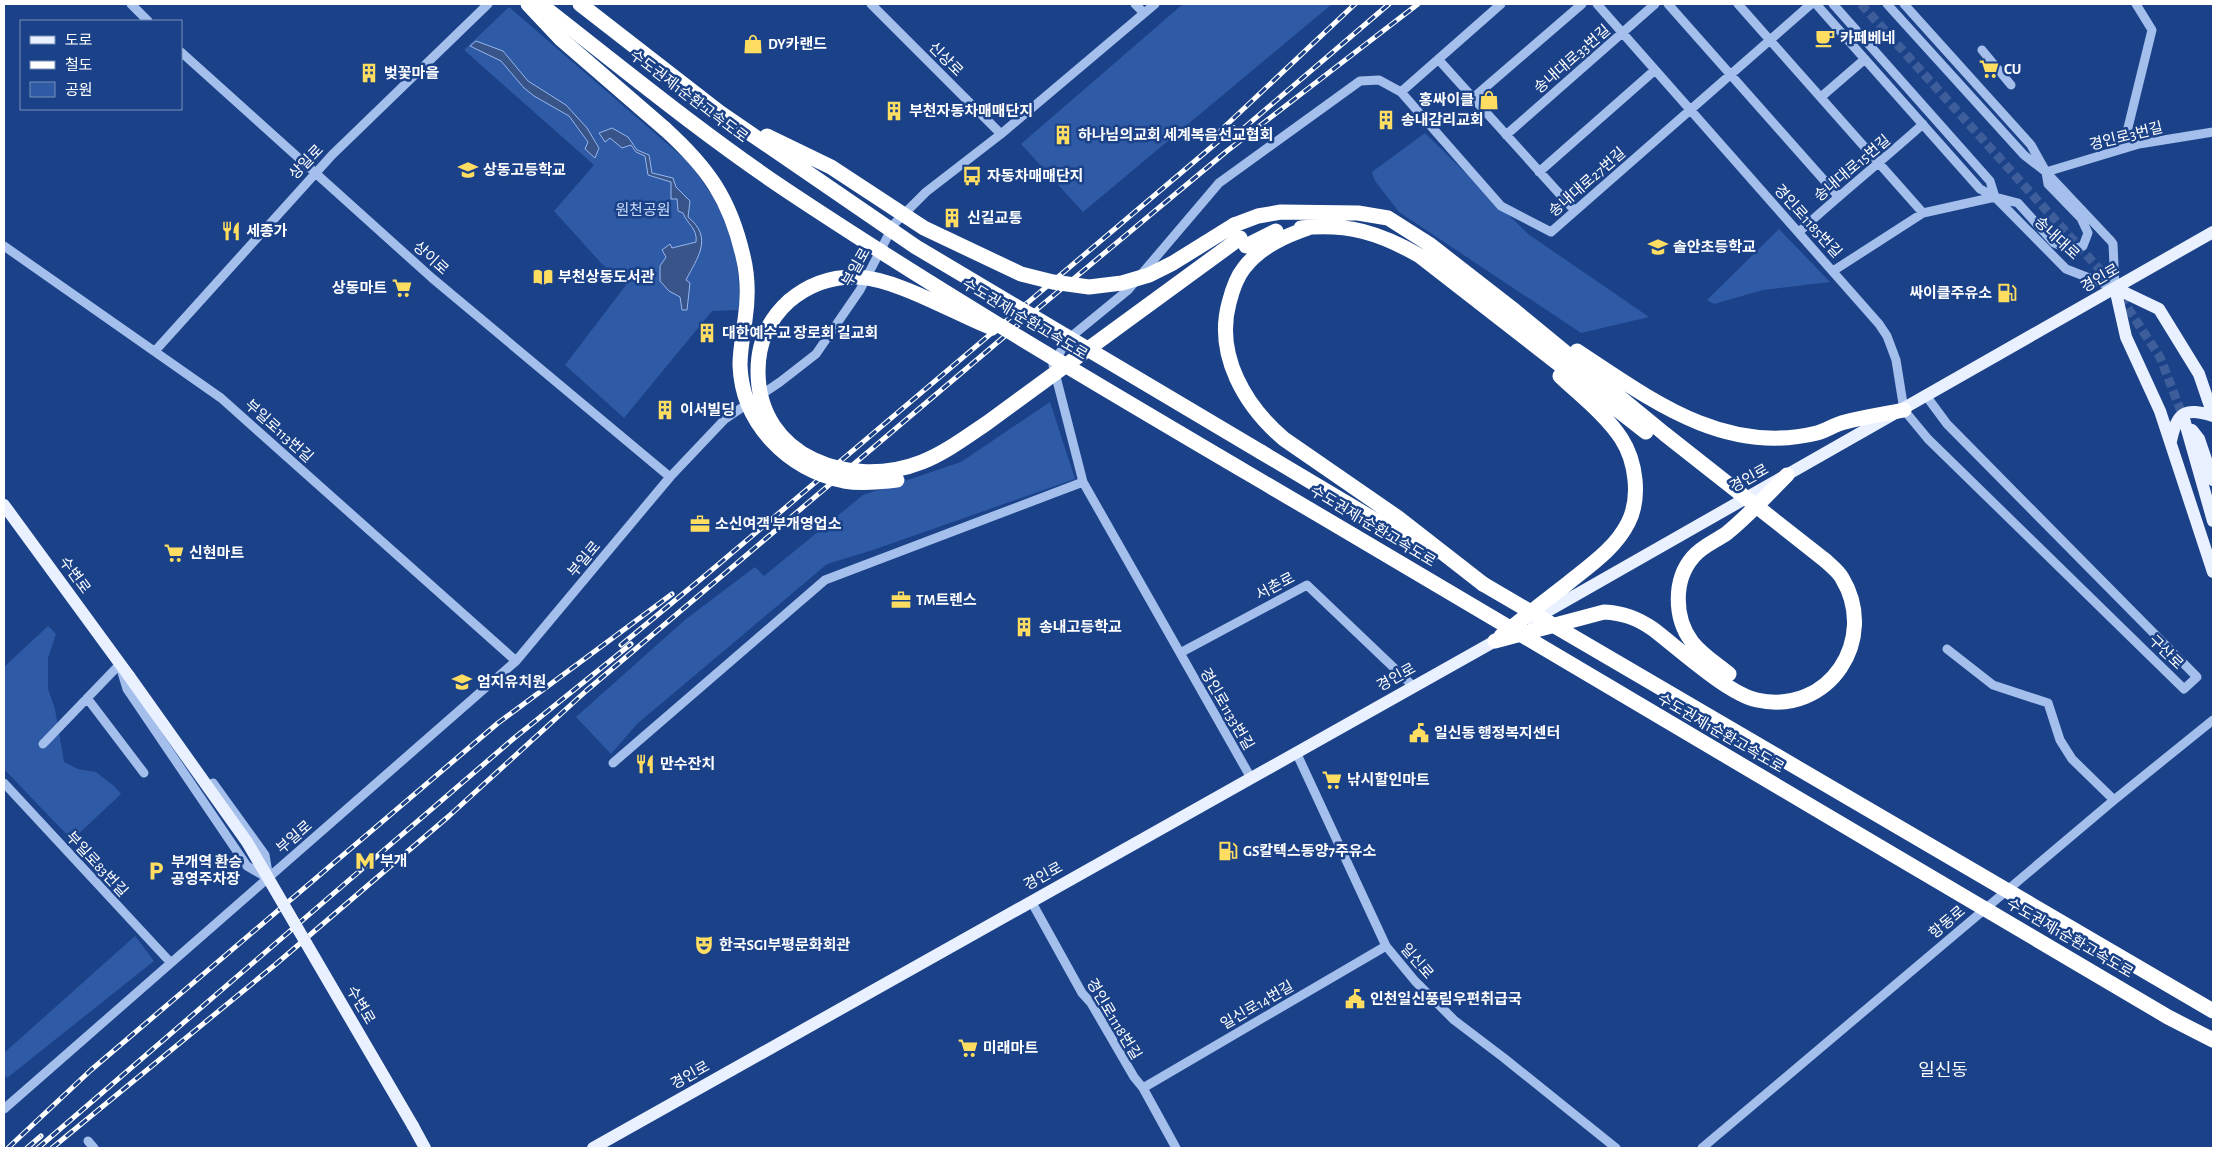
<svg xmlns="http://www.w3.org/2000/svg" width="2217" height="1152" viewBox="0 0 2217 1152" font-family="'Alegreya Sans','Noto Sans KR',sans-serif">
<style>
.green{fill:#2e5aa6}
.water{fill:#385488;stroke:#97b8ee}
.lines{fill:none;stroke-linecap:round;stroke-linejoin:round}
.minor-tunnel{stroke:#3d5e9a;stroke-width:9;stroke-dasharray:9 4.5;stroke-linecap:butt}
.minor{stroke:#a4bfec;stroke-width:9}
.major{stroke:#e9f0ff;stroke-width:12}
.highway{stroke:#fff;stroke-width:15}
.rail-casing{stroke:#fff;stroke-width:5}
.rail{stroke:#1b4288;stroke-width:3;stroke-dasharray:9;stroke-linecap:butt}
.major-bridge{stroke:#e9f0ff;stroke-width:12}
.highway-bridge{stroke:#fff;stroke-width:15}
.labels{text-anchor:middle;stroke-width:5;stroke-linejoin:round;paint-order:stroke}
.poi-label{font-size:15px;font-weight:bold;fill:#fff;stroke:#1b4288;text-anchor:start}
.street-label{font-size:15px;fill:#fff;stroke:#1b4288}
.park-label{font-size:15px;fill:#c9dbf9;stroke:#1b4288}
.quarter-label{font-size:18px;fill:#fff;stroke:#1b4288}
</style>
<rect width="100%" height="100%" fill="#1b4288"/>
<path class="green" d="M1183,4H1332L1083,212L1021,144Z
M509,7L686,160C726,208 741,247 739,310L712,311L624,418L565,365L626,285L601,263L554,211L594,165L464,50Z
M1425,133L1528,234L1649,317L1581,333L1399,212L1375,181L1372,172Z
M1779,229L1830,282L1763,290L1714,304L1707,300Z
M1050,402L1075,479L873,550L827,564L637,724L611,754L576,717L686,619L755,567L764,576L863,495L961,462Z
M48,626L56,634L48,658V689L55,709L64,762L78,769L96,772L114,786L121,794L72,840L4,769V667Z
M135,936L154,961L7,1078L4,1074V1053Z"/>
<path class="water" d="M476,41L503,51L528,81L566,105L587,128L599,148L595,158L585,149L588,142L569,116L534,96L524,88L501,61L470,46Z
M612,128L628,137L637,150L649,155L652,173L673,178L676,187L690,201L688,217C714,238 697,258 686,280L690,283L687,310H682L680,297L669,291L660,281V266L666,257L662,250L670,244L672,248L696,242C698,229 687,224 683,213L678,211L677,199H671V182L648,175L645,156L636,152L631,145L622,148L610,138L605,142L599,133Z"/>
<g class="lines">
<path class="minor-tunnel" d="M1861,4L2110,281L2160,357L2184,419"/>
<path class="minor" d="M131,4L148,21
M871,4L1001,134
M1135,4L1144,13
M1597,4L1879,324L1887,336L1896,360L1904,410L1928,439L2184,689L2197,677L1947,424L1927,397
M1668,4L1838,196
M1738,4L1923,213
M1816,4L1980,189L1995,197L2066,269L2115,288L2113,244L2111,241L2046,172L2024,155L1887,4
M1833,4L1990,181L1995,197
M1982,50L2011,85
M181,52L432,278L670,477
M1438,59L1575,211
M1401,92L1501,4
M1821,97L1865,59
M1473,98L1582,4
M1506,135L1655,4
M2123,148L2152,30L2136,4
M1539,172L1655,70
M2046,172L2139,144L2213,132
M1799,232C1839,195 1882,161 1923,124
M4,246L221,398L516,661
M1833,271L1923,213L1995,197L2018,203L2054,243L2070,250L2083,246L2088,233L2081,218L2048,184L2046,172L2031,145L1904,4
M155,351L332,155L488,4
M1947,649L1993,685L2048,703L2060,740L2072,759L2114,800
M1180,653L1307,585L1413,686
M121,669L127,689L247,866L266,877
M87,698L144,773
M43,744L120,664
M1296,752L1386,946L1415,981L1454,1020L1504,1058L1616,1148
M613,763L825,580L1083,482
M1251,778L1083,482L1053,365L1067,340L1128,290L1219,183L1360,81L1379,80L1401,92L1501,206L1551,232L1811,4
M4,783L171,963
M213,783L265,855L268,873
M1031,901L1082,993L1091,1003L1134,1077L1143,1088L1176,1148
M1143,1088L1386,946
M4,1109L516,661L670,477L725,419L780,382L816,354L860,290L894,224L926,192L1001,134L1155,4
M88,1141L94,1148
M1702,1148L2114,800L2213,720"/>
<path class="major" d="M2115,288L2126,337L2160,411L2213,572
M2115,288L2159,309L2199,374L2213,415
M2184,419L2213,521
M2192,430L2199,439L2213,480
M2171,441C2177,412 2185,407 2213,416
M4,505L129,676
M1532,620L2213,232
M413,1126L425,1148
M593,1148L1504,636"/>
<path class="highway" d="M528,4L561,39L665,129
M1234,225L1258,216L1281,212L1358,213L1388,218L1429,244L1515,311L1666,435
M1311,227C1285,236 1261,246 1244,268C1236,278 1232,291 1229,303C1215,355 1245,406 1284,439L1397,517L1483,584
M1301,228C1348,223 1380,233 1420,256L1646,432
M1246,246L1276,231
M1577,351C1650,399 1724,456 1817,433C1826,431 1835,424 1845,422C1864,417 1885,414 1904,410
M1261,452L1432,554
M1501,636C1523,618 1545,601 1567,584C1589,566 1615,549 1628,523C1641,498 1636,461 1621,438C1606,415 1580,395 1560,376
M1495,641L1604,612C1623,613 1637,618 1653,629C1678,648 1728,694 1757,700C1829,716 1879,639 1842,578C1838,571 1831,566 1826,561
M1729,674C1717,664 1702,655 1692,642C1674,618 1673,580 1693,557C1702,546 1716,541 1727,533C1748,516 1768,494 1787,475"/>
<defs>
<path id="rail" d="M1220,131L1355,4
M1231,139L1389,4
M621,645L707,574L1234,128
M8,1148L91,1070L498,723L672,594
M27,1148L41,1136
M38,1148L513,739L631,644
M52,1148L276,964L449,816L586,691L1012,330L1227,151L1418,4"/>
</defs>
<use href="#rail" class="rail-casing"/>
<use href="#rail" class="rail"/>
<path class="major-bridge" d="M129,676L247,842L413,1126"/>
<path class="highway-bridge" d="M540,4C621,67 701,133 786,190C968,311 1158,420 1346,531C1620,694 1894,855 2168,1017L2213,1040
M580,4L719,112L916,247L1261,452
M665,129C708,168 730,199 743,256C748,276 748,300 745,320C743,336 740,350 740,365C742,424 788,469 844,481C861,484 879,482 897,480
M767,136L831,167L924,228L1021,274L1053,282L1089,287L1122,283L1149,275L1173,263L1234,225
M992,328C954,313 897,279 858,277C832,276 809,284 789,301C768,320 758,343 758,371C758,458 851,490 922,462C945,453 966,437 987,423L1240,238
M1666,435L1826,561
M1483,584L2213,1011"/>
</g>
<defs>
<symbol id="cafe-bare" viewBox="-9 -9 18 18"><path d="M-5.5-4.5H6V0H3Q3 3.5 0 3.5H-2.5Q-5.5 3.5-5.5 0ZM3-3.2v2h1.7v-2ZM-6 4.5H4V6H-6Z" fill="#fedd61" stroke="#1b4288" stroke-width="2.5" paint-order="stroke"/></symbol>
<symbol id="shop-bare" viewBox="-9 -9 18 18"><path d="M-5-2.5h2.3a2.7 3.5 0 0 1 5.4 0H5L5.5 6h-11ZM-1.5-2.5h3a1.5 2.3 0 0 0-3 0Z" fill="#fedd61" stroke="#1b4288" stroke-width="2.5" paint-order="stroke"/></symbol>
<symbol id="supermarket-bare" viewBox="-9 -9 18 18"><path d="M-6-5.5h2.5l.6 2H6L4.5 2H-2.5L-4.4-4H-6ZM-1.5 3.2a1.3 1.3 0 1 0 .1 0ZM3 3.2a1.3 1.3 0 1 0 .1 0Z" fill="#fedd61" stroke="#1b4288" stroke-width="2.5" paint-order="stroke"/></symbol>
<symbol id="building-bare" viewBox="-9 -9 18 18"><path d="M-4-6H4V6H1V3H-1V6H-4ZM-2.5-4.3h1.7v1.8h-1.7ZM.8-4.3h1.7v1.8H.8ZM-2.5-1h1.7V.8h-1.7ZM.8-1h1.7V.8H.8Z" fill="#fedd61" stroke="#1b4288" stroke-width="2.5" paint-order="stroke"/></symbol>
<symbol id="school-bare" viewBox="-9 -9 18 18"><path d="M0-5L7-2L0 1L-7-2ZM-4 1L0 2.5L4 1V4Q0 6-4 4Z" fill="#fedd61" stroke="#1b4288" stroke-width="2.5" paint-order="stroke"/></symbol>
<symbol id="bus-bare" viewBox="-9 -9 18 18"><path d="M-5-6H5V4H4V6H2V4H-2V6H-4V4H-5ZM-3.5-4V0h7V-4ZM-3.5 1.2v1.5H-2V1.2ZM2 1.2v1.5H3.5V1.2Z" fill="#fedd61" stroke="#1b4288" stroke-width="2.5" paint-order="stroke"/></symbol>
<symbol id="restaurant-bare" viewBox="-9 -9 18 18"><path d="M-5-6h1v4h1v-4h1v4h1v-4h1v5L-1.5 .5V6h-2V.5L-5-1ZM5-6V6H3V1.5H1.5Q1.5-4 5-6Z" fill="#fedd61" stroke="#1b4288" stroke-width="2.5" paint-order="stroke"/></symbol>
<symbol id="library-bare" viewBox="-9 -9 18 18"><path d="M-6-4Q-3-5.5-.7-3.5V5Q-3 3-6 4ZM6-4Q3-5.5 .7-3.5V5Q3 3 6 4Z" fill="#fedd61" stroke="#1b4288" stroke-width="2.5" paint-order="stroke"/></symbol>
<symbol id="fuel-bare" viewBox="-9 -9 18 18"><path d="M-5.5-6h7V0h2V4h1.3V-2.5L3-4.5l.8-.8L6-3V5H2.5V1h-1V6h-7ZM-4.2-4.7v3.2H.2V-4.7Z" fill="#fedd61" stroke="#1b4288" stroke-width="2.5" paint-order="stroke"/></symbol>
<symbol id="office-bare" viewBox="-9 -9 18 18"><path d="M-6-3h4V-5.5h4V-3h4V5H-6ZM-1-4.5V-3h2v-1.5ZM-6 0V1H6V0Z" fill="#fedd61" stroke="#1b4288" stroke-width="2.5" paint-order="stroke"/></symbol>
<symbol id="civic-bare" viewBox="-9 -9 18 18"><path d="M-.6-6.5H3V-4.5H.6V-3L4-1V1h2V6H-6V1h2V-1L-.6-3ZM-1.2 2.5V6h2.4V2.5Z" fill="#fedd61" stroke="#1b4288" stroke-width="2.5" paint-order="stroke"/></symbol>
<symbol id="metro-bare" viewBox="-9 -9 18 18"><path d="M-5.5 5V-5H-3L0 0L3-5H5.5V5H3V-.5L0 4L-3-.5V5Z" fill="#fedd61" stroke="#1b4288" stroke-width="2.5" paint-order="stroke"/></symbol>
<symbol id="parking-bare" viewBox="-9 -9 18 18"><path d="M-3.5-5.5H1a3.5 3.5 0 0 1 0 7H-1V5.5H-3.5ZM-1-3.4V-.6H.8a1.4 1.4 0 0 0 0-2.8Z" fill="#fedd61" stroke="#1b4288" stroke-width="2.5" paint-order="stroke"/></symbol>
<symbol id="theatre-bare" viewBox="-9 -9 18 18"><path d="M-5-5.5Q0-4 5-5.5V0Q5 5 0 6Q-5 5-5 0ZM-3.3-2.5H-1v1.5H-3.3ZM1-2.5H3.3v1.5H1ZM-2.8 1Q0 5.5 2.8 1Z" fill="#fedd61" stroke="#1b4288" stroke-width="2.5" paint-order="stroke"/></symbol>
</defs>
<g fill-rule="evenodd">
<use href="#cafe-bare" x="1811" y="24" width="28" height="28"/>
<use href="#shop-bare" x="739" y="30" width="28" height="28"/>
<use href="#supermarket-bare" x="1975" y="55" width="28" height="28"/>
<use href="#building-bare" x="355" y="59" width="28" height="28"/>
<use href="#shop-bare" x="1475" y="86" width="28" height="28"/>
<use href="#building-bare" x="880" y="97" width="28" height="28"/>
<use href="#building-bare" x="1372" y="106" width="28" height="28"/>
<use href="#building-bare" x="1049" y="121" width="28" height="28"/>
<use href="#school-bare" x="454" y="156" width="28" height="28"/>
<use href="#bus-bare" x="958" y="162" width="28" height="28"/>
<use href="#building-bare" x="938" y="204" width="28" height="28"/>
<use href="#restaurant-bare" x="217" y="217" width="28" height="28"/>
<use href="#school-bare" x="1644" y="233" width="28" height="28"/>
<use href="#library-bare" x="529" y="263" width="28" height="28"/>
<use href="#supermarket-bare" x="388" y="274" width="28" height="28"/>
<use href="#fuel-bare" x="1993" y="279" width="28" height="28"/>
<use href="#building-bare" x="693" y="319" width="28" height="28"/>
<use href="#building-bare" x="651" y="396" width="28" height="28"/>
<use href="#office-bare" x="686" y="510" width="28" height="28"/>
<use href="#supermarket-bare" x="160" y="539" width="28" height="28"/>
<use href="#office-bare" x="887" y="586" width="28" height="28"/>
<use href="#building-bare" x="1010" y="613" width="28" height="28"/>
<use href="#school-bare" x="448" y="668" width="28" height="28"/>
<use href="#civic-bare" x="1405" y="719" width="28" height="28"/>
<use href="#restaurant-bare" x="631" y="750" width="28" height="28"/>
<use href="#supermarket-bare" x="1318" y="766" width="28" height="28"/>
<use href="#fuel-bare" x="1214" y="837" width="28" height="28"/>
<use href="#metro-bare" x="351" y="847" width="28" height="28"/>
<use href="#parking-bare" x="142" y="857" width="28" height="28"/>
<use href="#theatre-bare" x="690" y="931" width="28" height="28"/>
<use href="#civic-bare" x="1341" y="985" width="28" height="28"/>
<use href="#supermarket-bare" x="954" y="1034" width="28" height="28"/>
</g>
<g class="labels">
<g class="poi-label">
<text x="1840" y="43">카페베네</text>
<text x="768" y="49">DY카랜드</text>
<text x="2004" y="74">CU</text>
<text x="384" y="78">벚꽃마을</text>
<text x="1474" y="105" text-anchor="end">홍싸이클</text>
<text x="909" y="116">부천자동차매매단지</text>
<text x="1401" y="125">송내감리교회</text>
<text x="1078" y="140">하나님의교회 세계복음선교협회</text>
<text x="483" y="175">상동고등학교</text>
<text x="987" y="181">자동차매매단지</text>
<text x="967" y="223">신길교통</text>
<text x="246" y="236">세종가</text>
<text x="1673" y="252">솔안초등학교</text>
<text x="558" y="282">부천상동도서관</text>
<text x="387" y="293" text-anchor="end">상동마트</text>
<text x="1992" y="298" text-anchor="end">싸이클주유소</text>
<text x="722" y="338">대한예수교 장로회 길교회</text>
<text x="680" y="415">이서빌딩</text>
<text x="715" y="529">소신여객 부개영업소</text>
<text x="189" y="558">신현마트</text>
<text x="916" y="605">TM트렌스</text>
<text x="1039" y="632">송내고등학교</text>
<text x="477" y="687">엄지유치원</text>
<text x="1434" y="738">일신동 행정복지센터</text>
<text x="660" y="769">만수잔치</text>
<text x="1347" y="785">낚시할인마트</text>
<text x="1243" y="856">GS칼텍스동양7주유소</text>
<text x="380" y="866">부개</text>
<text x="171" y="867">부개역 환승<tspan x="171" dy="17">공영주차장</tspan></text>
<text x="719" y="950">한국SGI부평문화회관</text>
<text x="1370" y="1004">인천일신풍림우편취급국</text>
<text x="983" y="1053">미래마트</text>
</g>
<g class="street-label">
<text transform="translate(946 59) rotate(45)" y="5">신상로</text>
<text transform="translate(1572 59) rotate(-41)" y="5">송내대로33번길</text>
<text transform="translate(689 96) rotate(37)" y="5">수도권제1순환고속도로</text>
<text transform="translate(2126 136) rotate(-14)" y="5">경인로3번길</text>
<text transform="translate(306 162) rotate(-46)" y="5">상일로</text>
<text transform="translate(1852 168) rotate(-40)" y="5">송내대로15번길</text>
<text transform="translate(1587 182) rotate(-41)" y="5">송내대로27번길</text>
<text transform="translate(1808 221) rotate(48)" y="5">경인로1185번길</text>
<text transform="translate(2057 238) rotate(43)" y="5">송내대로</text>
<text transform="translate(431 258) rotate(42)" y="5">상이로</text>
<text transform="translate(856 267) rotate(-61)" y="5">부일로</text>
<text transform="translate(2100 278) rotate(-30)" y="5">경인로</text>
<text transform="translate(1025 319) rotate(31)" y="5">수도권제1순환고속도로</text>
<text transform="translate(279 431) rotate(42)" y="5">부일로113번길</text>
<text transform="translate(1749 478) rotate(-29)" y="5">경인로</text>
<text transform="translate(1373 526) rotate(31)" y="5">수도권제1순환고속도로</text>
<text transform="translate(584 559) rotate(-50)" y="5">부일로</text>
<text transform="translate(75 575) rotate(54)" y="5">수변로</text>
<text transform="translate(1275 586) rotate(-28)" y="5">서촌로</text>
<text transform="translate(2166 652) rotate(44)" y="5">구산로</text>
<text transform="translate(1396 677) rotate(-29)" y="5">경인로</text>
<text transform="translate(1227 709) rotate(60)" y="5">경인로1133번길</text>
<text transform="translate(1721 733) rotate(30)" y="5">수도권제1순환고속도로</text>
<text transform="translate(294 837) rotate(-41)" y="5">부일로</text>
<text transform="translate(97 864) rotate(47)" y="5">부일로83번길</text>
<text transform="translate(1043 876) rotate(-29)" y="5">경인로</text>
<text transform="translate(1947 922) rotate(-40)" y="5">항동로</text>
<text transform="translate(2070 938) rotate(30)" y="5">수도권제1순환고속도로</text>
<text transform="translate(1417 961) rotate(49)" y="5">일신로</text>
<text transform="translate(361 1005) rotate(60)" y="5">수변로</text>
<text transform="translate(1257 1005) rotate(-30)" y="5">일신로14번길</text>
<text transform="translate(1114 1019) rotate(59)" y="5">경인로1118번길</text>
<text transform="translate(690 1075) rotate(-29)" y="5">경인로</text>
</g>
<g class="park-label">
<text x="643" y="215">원천공원</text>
</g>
<g class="quarter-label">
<text x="1943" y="1076">일신동</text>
</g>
</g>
<rect width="2217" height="1152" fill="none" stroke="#ffffff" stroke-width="10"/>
<rect x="20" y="20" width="162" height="90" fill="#1b4288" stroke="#768eb8"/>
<rect x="30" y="36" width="25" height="8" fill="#e9f0ff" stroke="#768eb8"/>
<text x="65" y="45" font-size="15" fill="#ffffff">도로</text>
<rect x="30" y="61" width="25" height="8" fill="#ffffff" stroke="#768eb8"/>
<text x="65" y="70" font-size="15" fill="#ffffff">철도</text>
<rect x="30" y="82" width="25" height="15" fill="#2e5aa6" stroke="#768eb8"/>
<text x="65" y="95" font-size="15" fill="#ffffff">공원</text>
</svg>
